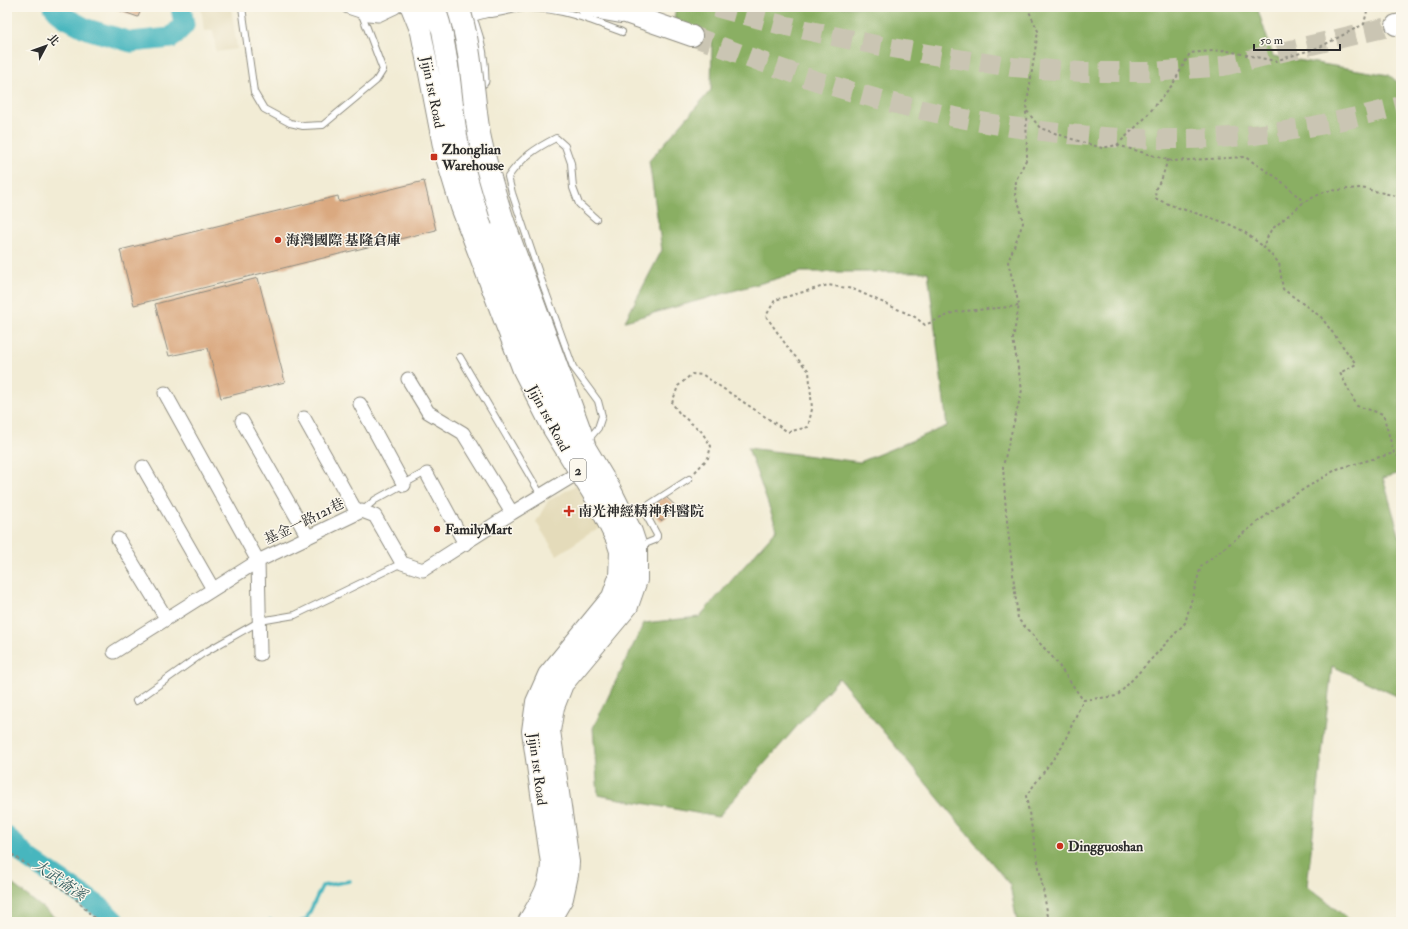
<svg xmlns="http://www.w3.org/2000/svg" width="1408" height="929" viewBox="0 0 1408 929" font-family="'IM FELL Double Pica','Noto Serif TC',serif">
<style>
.built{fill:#e4dbba}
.forest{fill:#8aaf64;stroke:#5a6d48}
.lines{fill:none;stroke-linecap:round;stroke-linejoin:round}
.stream{stroke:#47b6be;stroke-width:3.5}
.river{stroke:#47b6be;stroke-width:21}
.building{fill:#daa980}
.primary-tunnel{stroke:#cac5b3;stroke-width:20;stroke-dasharray:20 10;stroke-linecap:butt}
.service-casing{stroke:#8e8c80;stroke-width:8}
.minor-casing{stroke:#8e8c80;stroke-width:15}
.primary-casing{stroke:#8e8c80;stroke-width:22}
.motorway-casing{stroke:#8e8c80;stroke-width:24}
.path{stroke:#8e8c80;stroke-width:2;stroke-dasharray:3 3;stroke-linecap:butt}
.service{stroke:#fff;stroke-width:6}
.minor{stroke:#fff;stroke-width:13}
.primary{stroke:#fff;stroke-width:20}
.motorway{stroke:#fff;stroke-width:22}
.motorway-bridge-casing{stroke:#8e8c80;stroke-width:24;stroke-linecap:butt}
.motorway-bridge{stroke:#fff;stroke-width:22}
.poi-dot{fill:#c8321e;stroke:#fbf7ec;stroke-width:1.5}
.labels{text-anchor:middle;stroke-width:3;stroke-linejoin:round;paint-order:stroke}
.shield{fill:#fbf7ec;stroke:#696865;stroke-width:1}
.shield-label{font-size:13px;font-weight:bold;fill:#2b2b2b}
.street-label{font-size:14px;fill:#2b2b2b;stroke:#fbf7ec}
.poi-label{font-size:14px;font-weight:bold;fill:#2b2b2b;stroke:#fbf7ec;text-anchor:start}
.water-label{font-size:15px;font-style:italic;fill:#355c5e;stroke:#fbf7ec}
</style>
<rect width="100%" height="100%" fill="#fbf7ec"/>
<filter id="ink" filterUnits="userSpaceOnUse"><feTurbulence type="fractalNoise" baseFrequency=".025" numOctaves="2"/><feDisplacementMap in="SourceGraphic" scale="8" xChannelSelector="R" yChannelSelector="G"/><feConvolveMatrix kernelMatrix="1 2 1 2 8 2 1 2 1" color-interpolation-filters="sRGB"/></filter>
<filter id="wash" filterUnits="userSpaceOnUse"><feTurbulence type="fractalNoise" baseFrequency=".012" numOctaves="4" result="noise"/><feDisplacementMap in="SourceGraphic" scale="16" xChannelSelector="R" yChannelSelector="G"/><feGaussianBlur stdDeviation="0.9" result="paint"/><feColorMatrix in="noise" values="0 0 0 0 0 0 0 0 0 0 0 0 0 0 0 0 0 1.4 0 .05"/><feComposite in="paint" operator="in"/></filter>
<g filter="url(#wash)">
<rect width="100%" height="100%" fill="#f2ecd5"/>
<path class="built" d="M201,7H231L237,49L216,52L213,30L204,31Z
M580,483L604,524L557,555L536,522L548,501Z"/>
<path class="forest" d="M676,7H1257L1273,56L1389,75L1401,85V473L1383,478L1401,541V698L1332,666L1307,886L1352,922H1017L1010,885L839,678L718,817L598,795L593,728L644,623L699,617L777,529L748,448L860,462L947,426L928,272H801L625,321L662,250L649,161L711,90L712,39L674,19Z
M7,880L58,920L59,922H7Z"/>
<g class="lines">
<path class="stream" d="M269,922L270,920L274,922
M300,922L306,920L322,886L350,881"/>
<path class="river" d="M54,7L64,17L87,29L131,42L171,38L184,25L181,7
M7,837L29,859L100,907L115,922"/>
</g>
<g id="blocks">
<path class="building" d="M110,7H142L138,17Z
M424,181L436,230L134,305L120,250L338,196L339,202Z
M258,278L285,382L221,398L208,348L169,356L155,304Z
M665,496L678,508L661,521L647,508Z"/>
</g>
</g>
<g filter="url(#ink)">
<use href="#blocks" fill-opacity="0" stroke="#8e8c80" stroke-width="1"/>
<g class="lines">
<path class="primary-tunnel" d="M716,7L782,25L881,46L951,58L1013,67L1082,72H1153L1223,66L1396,25
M692,36C736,52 779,69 823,83C959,126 1112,149 1254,135C1304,130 1353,118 1401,106"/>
<defs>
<path id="service" d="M242,7L254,92L264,109L290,123L303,126L323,125L376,81L383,70L361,12
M486,14C499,15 512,8 525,8C559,7 591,20 622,32
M460,357L541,495
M588,440L598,428L602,416L598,401L573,367L541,279L512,193L508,177C521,158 536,148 556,138L565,146L571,163L573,188L579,204L596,219
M362,511L375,500L422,474H427
M640,546L655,540L657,537V535L644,511V508L689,479
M136,701L202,654L260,621L295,615L402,563"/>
<path id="minor" d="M348,7L369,14L378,15L395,7
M472,24C479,43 482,61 482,81
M408,379L428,412L463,433L512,513
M165,393L258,561L260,654
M360,404L404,485
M304,418L357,513
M242,421L308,537
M143,467L213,589
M427,474L465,544
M118,539L166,618
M114,652L258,561L362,511L375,516L402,563L423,570L512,513L586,468"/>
<path id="primary" d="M411,7L421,32L444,151L461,207L523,370L553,429L596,499L616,539L620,551L619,577L612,597L548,675L536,702L532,731L551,863C550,888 540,901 528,922
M432,7L442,30L462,147L478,201L540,363L584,445L611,490L632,532L637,547V580L628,606L563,684L554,707L550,731L569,862L568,875L563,898L549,922
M587,7L621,13
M609,7L692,36
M446,18L486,7
M1396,25L1401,24"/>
<path id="motorway" d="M503,221L580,431L584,445"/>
</defs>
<use href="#service" class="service-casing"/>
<use href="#minor" class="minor-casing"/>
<use href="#primary" class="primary-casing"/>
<use href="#motorway" class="motorway-casing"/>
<path class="path" d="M1027,7L1038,31L1026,110L1027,158L1016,180L1015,196L1020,207L1023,223L1008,262L1019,305L1013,339L1022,390L1003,466L1006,512L1018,619L1055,660L1083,700
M1027,111L1040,128L1072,139L1102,148L1117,145L1172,161L1245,157L1279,179L1304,202
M1117,145L1144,119L1173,84L1190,53L1223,50L1275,61L1320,47L1364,24L1368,7
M1168,159L1162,178L1156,188L1155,198C1180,211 1209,215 1235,227C1245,231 1254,240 1263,246
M1401,197L1361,188L1326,191L1304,202L1271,230L1263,246L1279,263L1283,289L1321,317L1356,364L1340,373L1357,406L1383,414L1394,453L1401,459
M695,472L708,458L711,446L701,431L680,414L672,403L678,386L692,374L703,375L788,432L808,427L812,409L809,371L791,352L766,316L775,300L828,285L853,289L915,317L925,325L955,312L1019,306
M1083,700L1117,696L1185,623L1201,566L1286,500L1337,469L1394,453
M7,851L73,896L98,922
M1049,922L1026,796L1062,747L1083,700"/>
<use href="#service" class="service"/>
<use href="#minor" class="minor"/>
<use href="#primary" class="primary"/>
<use href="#motorway" class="motorway"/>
<defs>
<path id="motorway-bridge" d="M458,7C472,48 472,92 479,134C485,164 494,192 503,221"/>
</defs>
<use href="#motorway-bridge" class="motorway-bridge-casing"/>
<use href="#motorway-bridge" class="motorway-bridge"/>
</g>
</g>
<g class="poi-dot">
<rect x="430" y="153" width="8" height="8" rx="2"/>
<circle cx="278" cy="240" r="4"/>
<path d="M567 505h4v4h4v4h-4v4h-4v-4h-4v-4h4z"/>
<circle cx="437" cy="529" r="4"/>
<circle cx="1060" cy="846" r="4"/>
</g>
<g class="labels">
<rect class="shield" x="570" y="459" width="16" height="22" rx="3"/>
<g class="shield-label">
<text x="578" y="475">2</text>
</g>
<g class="street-label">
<text transform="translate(433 92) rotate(79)" y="5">Jijin 1st Road</text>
<text transform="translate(549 418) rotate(62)" y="5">Jijin 1st Road</text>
<text transform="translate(304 521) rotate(-26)" y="5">基金一路121巷</text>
<text transform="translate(538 769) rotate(83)" y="5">Jijin 1st Road</text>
</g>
<g class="poi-label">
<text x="442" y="154">Zhonglian<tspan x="442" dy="16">Warehouse</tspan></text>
<text x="286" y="245">海灣國際 基隆倉庫</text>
<text x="578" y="516">南光神經精神科醫院</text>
<text x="445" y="534">FamilyMart</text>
<text x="1068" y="851">Dingguoshan</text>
</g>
<g class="water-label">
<text transform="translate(60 880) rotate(34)" y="5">大武崙溪</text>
</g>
</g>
<rect width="1408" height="929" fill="none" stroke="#fbf7ec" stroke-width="24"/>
<g transform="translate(46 46) rotate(49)" stroke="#fbf7ec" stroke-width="3" paint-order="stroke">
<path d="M0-3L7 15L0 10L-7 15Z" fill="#2b2b2b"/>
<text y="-6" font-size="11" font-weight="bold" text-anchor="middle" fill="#2b2b2b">北</text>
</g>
<path d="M1254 44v6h86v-6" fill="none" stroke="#2b2b2b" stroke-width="2"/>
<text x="1260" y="44" font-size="12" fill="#2b2b2b" stroke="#fbf7ec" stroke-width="3" paint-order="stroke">50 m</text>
</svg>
